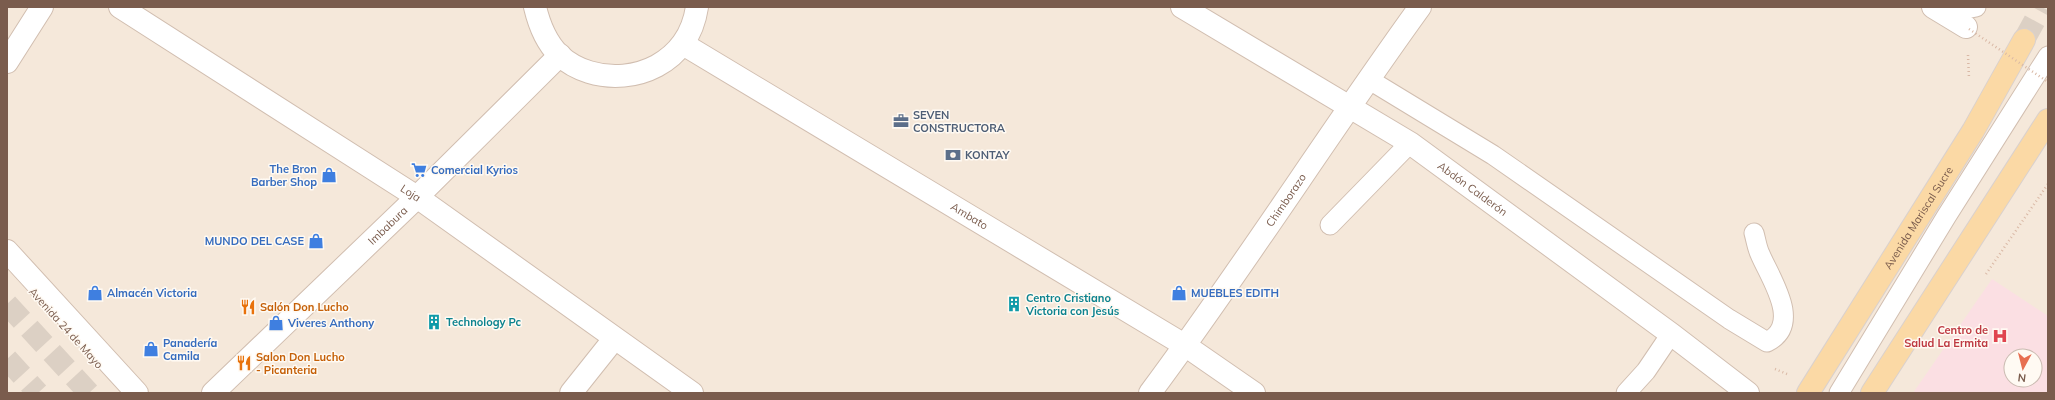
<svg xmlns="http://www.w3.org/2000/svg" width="2055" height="400" viewBox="0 0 2055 400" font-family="Mulish,sans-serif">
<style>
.residential{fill:#f5e8da;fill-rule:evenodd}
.medical{fill:#fbdfe3;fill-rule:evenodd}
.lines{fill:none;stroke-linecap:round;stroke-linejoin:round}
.secondary-tunnel{stroke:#dcd0c4;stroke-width:22;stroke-dasharray:22 11;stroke-linecap:butt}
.primary-tunnel{stroke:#dcd0c4;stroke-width:22;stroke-dasharray:22 11;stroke-linecap:butt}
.lane-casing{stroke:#d1beb0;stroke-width:21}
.street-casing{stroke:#d1beb0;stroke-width:24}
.primary-casing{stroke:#dad1cd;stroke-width:24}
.path{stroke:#d9b8a5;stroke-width:2.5;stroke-dasharray:1 3;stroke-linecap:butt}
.lane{stroke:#fff;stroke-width:19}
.street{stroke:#fff;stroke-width:22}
.primary{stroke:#fbd9a5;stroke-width:22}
.path-bridge{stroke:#d9b8a5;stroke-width:2.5;stroke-dasharray:1 3;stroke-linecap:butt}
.labels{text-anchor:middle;stroke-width:3;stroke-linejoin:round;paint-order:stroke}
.service-label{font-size:11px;font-weight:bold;fill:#4e5e75;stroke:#fffaf3;text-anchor:start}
.shop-label{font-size:11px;font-weight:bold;fill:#366cbe;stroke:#fffaf3;text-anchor:start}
.street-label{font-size:11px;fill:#7a5c4d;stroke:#fffaf3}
.culture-label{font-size:11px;font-weight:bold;fill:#0d838f;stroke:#fffaf3;text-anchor:start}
.food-label{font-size:11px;font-weight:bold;fill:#c56008;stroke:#fffaf3;text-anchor:start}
.health-label{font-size:11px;font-weight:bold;fill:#be3a42;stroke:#fffaf3;text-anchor:end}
</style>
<rect width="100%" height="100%" fill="#fdf6ec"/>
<path class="residential" d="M7,7H2048V393H7ZM2011,356H2035V380H2011Z"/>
<path class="medical" d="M1992,279L2048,316V393H1913ZM2011,356H2035V380H2011Z"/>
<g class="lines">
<path class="secondary-tunnel" d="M7,304L89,393
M7,359L38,393"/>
<path class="primary-tunnel" d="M2024,40L2042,7"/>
<defs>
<path id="lane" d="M1949,16L1961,10L1976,7
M1368,79L1493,155L1729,319L1767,342C1803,324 1770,278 1760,254C1757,248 1756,240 1754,233
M1330,225L1410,143
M1626,393L1646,371L1671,334
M1839,393L1946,217L2048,56"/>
<g id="street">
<path id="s1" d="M120,7L417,197L692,393"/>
<path d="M535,7C539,24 546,42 559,55C594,87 655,82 683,43C691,32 695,20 697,7"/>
<path id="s2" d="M1182,7L1410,143L1671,334L1748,393"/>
<path d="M1933,7L1966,27"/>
<path id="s3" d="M683,44L1186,346L1254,393"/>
<path d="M7,62L42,7"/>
<path d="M7,251L137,393"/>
<path id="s4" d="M213,393L411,203L560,55"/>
<path d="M571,393L614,339"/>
<path id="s5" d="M1150,393C1244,267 1328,134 1420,7"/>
</g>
<g id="primary">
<path id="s6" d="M1808,393L1973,131L2024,40"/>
<path d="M1872,393L2048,120"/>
</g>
</defs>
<use href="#lane" class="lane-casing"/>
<use href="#street" class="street-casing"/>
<use href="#primary" class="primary-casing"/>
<path class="path" d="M1968,55L1969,78
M1986,274L2048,184
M1775,369L1787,374"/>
<use href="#lane" class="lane"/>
<use href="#street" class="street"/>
<use href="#primary" class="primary"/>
<path class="path-bridge" d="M1969,29L2048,82"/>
</g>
<defs>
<symbol id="office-bare" viewBox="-9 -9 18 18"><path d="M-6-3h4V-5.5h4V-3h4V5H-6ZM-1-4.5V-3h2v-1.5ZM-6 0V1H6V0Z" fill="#5c6f8a" stroke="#fffaf3" stroke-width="2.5" paint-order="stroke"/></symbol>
<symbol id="bank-bare" viewBox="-9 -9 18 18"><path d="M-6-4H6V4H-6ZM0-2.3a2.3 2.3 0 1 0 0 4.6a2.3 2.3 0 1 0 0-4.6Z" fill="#5c6f8a" stroke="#fffaf3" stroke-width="2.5" paint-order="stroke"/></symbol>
<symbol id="supermarket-bare" viewBox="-9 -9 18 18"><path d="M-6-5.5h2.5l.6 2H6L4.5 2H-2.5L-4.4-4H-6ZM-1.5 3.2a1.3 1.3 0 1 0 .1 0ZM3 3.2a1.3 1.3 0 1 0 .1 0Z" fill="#3f7fe0" stroke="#fffaf3" stroke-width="2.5" paint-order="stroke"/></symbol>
<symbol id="shop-bare" viewBox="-9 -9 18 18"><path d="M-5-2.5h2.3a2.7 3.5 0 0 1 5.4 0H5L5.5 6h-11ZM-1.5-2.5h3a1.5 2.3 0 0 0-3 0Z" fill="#3f7fe0" stroke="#fffaf3" stroke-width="2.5" paint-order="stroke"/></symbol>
<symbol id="building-bare" viewBox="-9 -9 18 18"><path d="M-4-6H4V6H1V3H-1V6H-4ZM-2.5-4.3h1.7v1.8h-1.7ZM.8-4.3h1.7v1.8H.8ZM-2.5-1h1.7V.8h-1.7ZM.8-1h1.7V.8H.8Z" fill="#0f9aa8" stroke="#fffaf3" stroke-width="2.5" paint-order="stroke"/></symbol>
<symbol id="restaurant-bare" viewBox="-9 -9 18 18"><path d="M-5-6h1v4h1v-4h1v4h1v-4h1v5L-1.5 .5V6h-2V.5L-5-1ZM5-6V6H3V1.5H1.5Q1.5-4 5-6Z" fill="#e8710a" stroke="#fffaf3" stroke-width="2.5" paint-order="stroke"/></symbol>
<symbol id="hospital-bare" viewBox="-9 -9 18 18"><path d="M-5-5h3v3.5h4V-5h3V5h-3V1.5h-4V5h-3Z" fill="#e0444e" stroke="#fffaf3" stroke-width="2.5" paint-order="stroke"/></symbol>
</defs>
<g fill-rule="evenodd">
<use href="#office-bare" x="890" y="110" width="22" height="22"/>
<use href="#bank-bare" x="942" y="144" width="22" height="22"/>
<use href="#supermarket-bare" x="408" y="159" width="22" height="22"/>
<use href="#shop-bare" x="318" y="164" width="22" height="22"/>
<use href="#shop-bare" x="305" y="230" width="22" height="22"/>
<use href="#shop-bare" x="84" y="282" width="22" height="22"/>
<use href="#shop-bare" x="1168" y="282" width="22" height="22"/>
<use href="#building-bare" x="1003" y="293" width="22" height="22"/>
<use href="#restaurant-bare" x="237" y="296" width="22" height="22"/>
<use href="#building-bare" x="423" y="311" width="22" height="22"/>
<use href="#shop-bare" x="265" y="312" width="22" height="22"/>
<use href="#hospital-bare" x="1989" y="325" width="22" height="22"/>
<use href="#shop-bare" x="140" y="338" width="22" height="22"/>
<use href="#restaurant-bare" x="233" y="352" width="22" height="22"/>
</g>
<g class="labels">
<g class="service-label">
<text x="913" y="119">SEVEN<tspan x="913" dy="13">CONSTRUCTORA</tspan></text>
<text x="965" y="159">KONTAY</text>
</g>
<g class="shop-label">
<text x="317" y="173" text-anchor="end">The Bron<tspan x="317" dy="13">Barber Shop</tspan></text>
<text x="431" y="174">Comercial Kyrios</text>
<text x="304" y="245" text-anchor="end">MUNDO DEL CASE</text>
<text x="107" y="297">Almacén Victoria</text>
<text x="1191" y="297">MUEBLES EDITH</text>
<text x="288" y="327">Viveres Anthony</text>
<text x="163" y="347">Panadería<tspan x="163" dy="13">Camila</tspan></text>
</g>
<g class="street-label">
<text dy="4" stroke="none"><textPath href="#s2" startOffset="343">Abdón Calderón</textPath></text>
<text dy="4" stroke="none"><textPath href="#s1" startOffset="345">Loja</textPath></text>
<text dy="4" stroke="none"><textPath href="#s5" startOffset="236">Chimborazo</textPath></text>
<text dy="4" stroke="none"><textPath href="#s3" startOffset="334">Ambato</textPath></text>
<text dy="4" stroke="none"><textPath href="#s6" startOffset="207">Avenida Mariscal Sucre</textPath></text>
<text dy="4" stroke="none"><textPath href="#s4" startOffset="242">Imbabura</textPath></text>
<text transform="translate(66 328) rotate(48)" y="4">Avenida 24 de Mayo</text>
</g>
<g class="culture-label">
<text x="1026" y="302">Centro Cristiano<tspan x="1026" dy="13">Victoria con Jesús</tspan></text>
<text x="446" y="326">Technology Pc</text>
</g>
<g class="food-label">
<text x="260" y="311">Salón Don Lucho</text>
<text x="256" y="361">Salon Don Lucho<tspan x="256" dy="13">- Picanteria</tspan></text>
</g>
<g class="health-label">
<text x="1988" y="334">Centro de<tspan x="1988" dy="13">Salud La Ermita</tspan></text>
</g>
</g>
<rect width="2055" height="400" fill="none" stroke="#7a5c4d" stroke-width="16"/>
<g transform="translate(2023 368) rotate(187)"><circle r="19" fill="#fffaf3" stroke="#cabbb1"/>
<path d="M0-3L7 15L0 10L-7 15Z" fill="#e76f51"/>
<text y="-6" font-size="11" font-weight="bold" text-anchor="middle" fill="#7a5c4d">N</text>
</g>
</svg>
